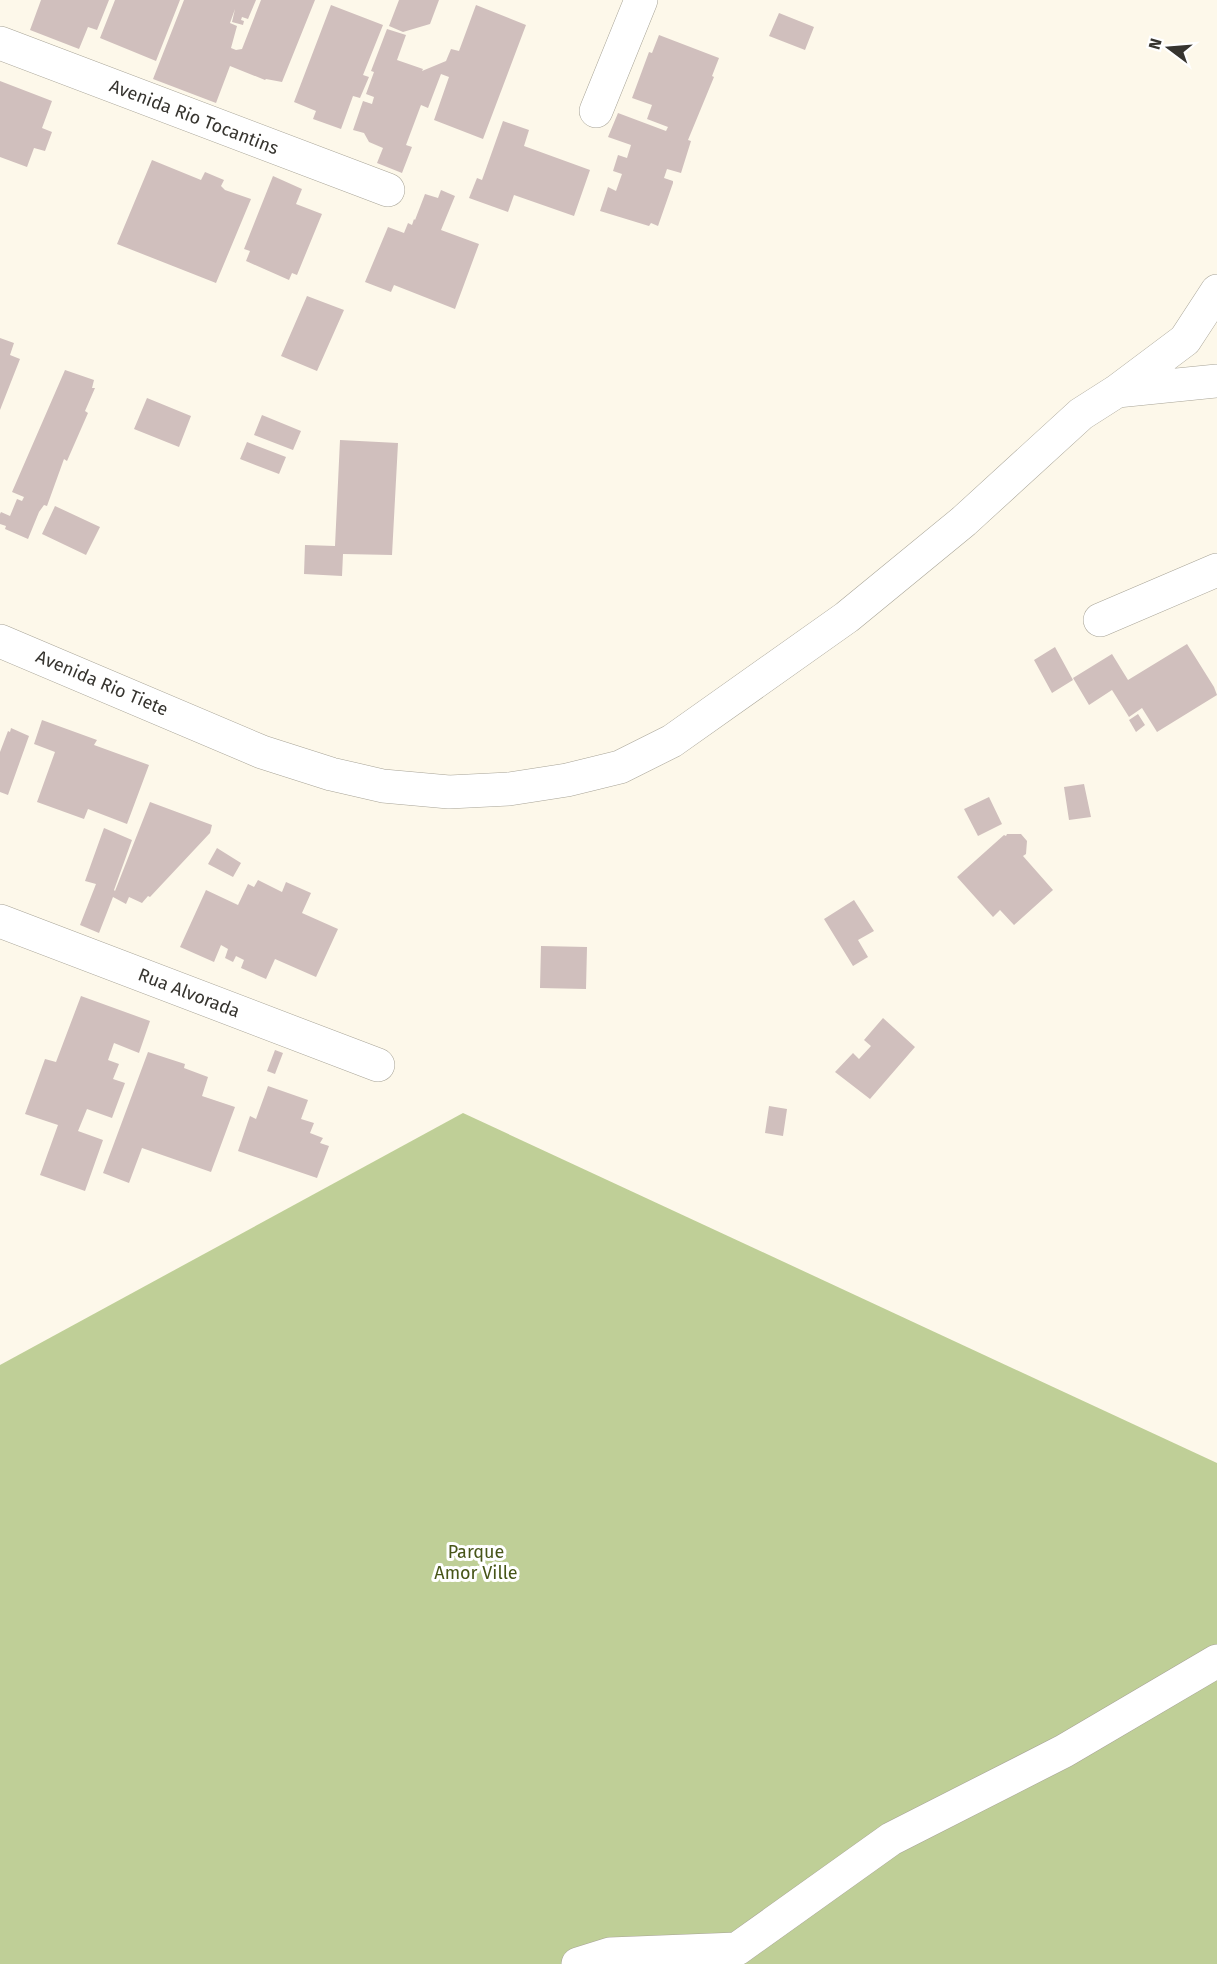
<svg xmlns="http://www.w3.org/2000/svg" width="1217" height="1964" viewBox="0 0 1217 1964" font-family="'Fira Sans',sans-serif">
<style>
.green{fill:#bfcf97}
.building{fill:#d0bfbd}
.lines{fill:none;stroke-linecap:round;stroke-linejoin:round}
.minor-casing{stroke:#a8a497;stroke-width:34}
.minor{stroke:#fff;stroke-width:33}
.labels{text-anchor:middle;stroke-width:6;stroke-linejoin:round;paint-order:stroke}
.street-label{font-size:18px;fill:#36342f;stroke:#fff}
.park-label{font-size:18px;fill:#475518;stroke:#fff}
</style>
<rect width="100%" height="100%" fill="#fdf8ea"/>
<path class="green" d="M463,1113L1217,1463V1964H0V1365Z"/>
<path class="building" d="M41,0H109L97,30L88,27L79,49L30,30Z
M115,0H180L156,61L100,38Z
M184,0H256L248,19L242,17L241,20L244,21L243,25L232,22L235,9L230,23L237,26L231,48L236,50L242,49L261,0H315L282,82L266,79L265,80L230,66L216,103L153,79Z
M399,0H439L430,24L403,32L389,26Z
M331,5L383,25L363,75L369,77L360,98L353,96L341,129L313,119L316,111L294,102Z
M476,5L526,25L483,139L434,120L449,77L441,74L428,108L421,105L406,145L412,147L402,173L377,163L383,148L369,142L364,133L353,130L363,101L372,104L374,97L366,94L374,72L371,71L387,29L406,35L397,60L423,69L422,71L446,61L451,49L459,51Z
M779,13L814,27L805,50L769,36Z
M659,35L719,58L712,76L714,77L688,140L691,141L681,173L667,169L664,178L673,181V183L658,226L651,223L649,226L600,211L608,187L616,191L622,174L613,171L618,155L627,158L631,145L608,137L618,113L666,131L668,127L647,119L652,105L632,98L649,52L652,53Z
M0,81L52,101L42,128L52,132L45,151L34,148L27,167L0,157Z
M503,121L529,130L524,146L590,170L574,216L514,195L508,212L469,198L477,178L482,180Z
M152,160L201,180L205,172L224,180L221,186L225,190L251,199L216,283L117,244Z
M273,176L302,189L296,204L322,214L297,275L292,273L289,280L246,261L250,251L244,249Z
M441,190L455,196L441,230L479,244L455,309L394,285L391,292L365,282L388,227L404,233L408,223L412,225L414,219L415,220L425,194L438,198Z
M307,296L344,310L317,371L281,356Z
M0,338L14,343L10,355L20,359L0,410Z
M65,370L94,380L92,388H95L85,411L88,413L67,461L64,459L47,506L44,505L39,512L28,539L5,529L6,526L0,524V514L1,512L10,516L17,499L22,501L24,497L12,492Z
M147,398L191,416L179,447L134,429Z
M262,415L301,431L293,450L254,435Z
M340,440L398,443L392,555L343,554L342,576L304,574L305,545L335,546Z
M247,442L286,457L279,474L240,459Z
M55,506L100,527L86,555L42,534Z
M1187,644L1214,687L1217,695L1157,732L1142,708L1129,717L1112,690L1089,705L1073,678L1112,654L1128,680Z
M1055,647L1073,680L1052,693L1034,660Z
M1138,714L1145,725L1136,732L1129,720Z
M42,720L97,740L94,745L149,765L127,824L88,809L84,819L37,802L55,752L34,744Z
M11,728L29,736L8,795L0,792V752L8,731L10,732Z
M1084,784L1091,817L1069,820L1064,787Z
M989,797L1002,824L978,836L964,809Z
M150,802L212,825L210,833L150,897L148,896L142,903L129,897L126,904L113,897L99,933L80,925L96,884L85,881L104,828L132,840L114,890L115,891Z
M1007,834H1021L1027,841L1026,854L1023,856L1053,890L1014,925L1000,910L993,917L957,877L1004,835L1006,836Z
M217,848L241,863L233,877L208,864Z
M258,880L282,892L286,882L311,893L302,913L338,929L316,977L275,959L266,979L241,968L244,960L236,956L233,962L225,958L228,949L221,945L214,962L180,947L206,890L238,905L248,884L254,887Z
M854,900L874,931L858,940L868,957L853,966L824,919Z
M541,946L587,947L586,989L540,988Z
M81,996L150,1021L139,1053L114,1043L108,1060L119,1064L113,1079L125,1083L112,1118L87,1109L78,1131L103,1140L85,1191L40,1175L58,1125L25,1114L45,1059L56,1062Z
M883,1018L915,1047L870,1099L835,1072L853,1053L859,1059L871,1046L864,1040Z
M275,1050L283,1053L275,1074L267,1071Z
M148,1052L185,1064L184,1068L208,1077L202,1096L235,1107L211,1172L142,1148L129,1183L103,1173Z
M268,1086L308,1100L301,1119L314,1123L310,1133L323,1138L320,1143L329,1146L317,1178L238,1151L250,1116L256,1119Z
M769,1106L787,1109L783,1136L765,1133Z"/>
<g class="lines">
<defs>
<path id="minor" d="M0,43L388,190
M596,111L641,0
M1117,391L1217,381
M1100,620L1217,570
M0,641L262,752L331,774L383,786L449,792L509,789L567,780L620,767L672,741L847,617L964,521L1081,414L1117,391L1185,340L1217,291
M0,921L378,1065
M578,1964L610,1954L737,1949L891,1839L1064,1751L1217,1661"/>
</defs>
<use href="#minor" class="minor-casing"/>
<use href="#minor" class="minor"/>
</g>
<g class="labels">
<g class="street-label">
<text transform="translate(194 117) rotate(21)" y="6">Avenida Rio Tocantins</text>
<text transform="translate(102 683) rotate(23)" y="6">Avenida Rio Tiete</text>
<text transform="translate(189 993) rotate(21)" y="6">Rua Alvorada</text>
</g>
<g class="park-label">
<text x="476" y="1558">Parque<tspan x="476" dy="21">Amor Ville</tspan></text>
</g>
</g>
<g transform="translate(1169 48) rotate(286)" stroke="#ffffff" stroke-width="4.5" paint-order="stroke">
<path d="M0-4.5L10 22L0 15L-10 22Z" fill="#36342f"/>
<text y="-9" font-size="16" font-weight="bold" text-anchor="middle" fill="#36342f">N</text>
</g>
</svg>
